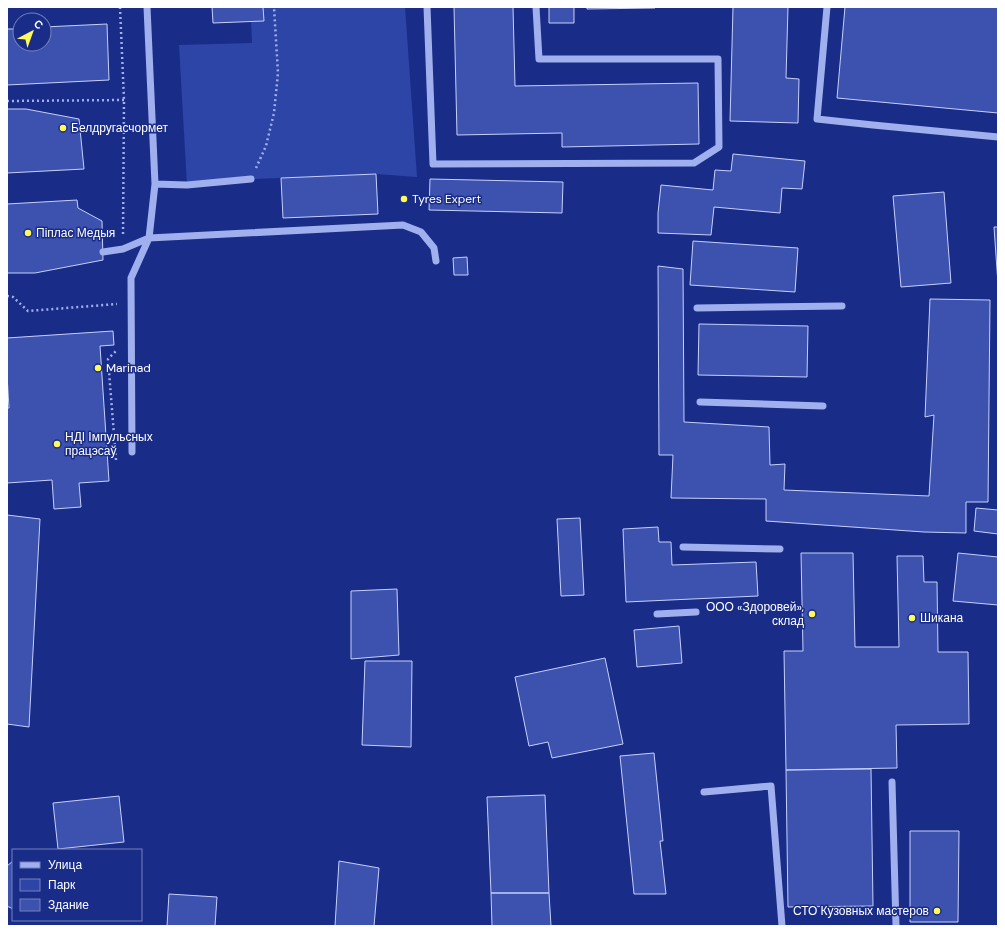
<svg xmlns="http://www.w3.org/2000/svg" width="1005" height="933" viewBox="0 0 1005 933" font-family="'DM Sans',sans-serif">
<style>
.green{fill:#2e45a8}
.building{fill:#3d52af;stroke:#c6d0fa}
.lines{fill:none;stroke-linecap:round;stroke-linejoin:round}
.path{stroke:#a0afed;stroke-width:2.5;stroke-dasharray:2 3;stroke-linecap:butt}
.minor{stroke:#a0afed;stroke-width:7}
.poi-dot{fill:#fffa5c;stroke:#192c88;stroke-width:1.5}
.labels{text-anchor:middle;stroke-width:3;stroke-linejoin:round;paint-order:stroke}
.poi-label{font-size:12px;fill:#fff;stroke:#192c88;text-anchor:start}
</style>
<rect width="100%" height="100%" fill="#192c88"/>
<path class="green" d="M263,7H405L417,177L376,174L251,179L187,185L179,45L252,43L251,21H264Z"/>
<path class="building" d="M212,7H263L264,21L213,23Z
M454,7H513L515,86L698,83L699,144L562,147V133L457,135Z
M549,7H574V23H549Z
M587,7H655V8L587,9Z
M733,7H788L786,78L799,79L798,123L730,121Z
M845,7H998V113L837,98Z
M107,24L109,80L7,85V29H20V44H44V27Z
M7,109H26L79,119L84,169L7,173Z
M733,154L805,161L802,189L782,188L780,213L714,207L711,235L658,233V213L661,185L713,190L715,170L731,171Z
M376,174L378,214L283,218L281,178Z
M430,179L563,182L562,213L429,210Z
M944,192L951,283L901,287L893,196Z
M77,200L78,208L102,221L103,260L35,273H7V204Z
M994,227H998V284Z
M693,241L798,248L795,292L690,285Z
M467,257L468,275H454L453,258Z
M658,266L683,269L684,422L769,427L770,465L785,464L784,490L929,496L934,415L925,417L930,299L990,300L988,502H966V533L924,532L766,521V499L671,498L673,455H659Z
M699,324L808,326L807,377L698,375Z
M113,331L114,345L100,346L109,481L79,483L81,507L54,509L52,480L7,483V408H9L7,375V338Z
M976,508L998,510V534L974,531Z
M7,515L40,519L29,727L7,724Z
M580,518L584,595L561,596L557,519Z
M658,527L659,542H671L672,565L756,562L758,596L626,602L623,529Z
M801,553H853L855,647H899L897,556H923L924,582H937L938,652H968L969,724L896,725L897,768L786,770L784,651H803Z
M958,553L998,557V605L953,601Z
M397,589L399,655L351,659V591Z
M679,626L682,663L637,667L634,630Z
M605,658L623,744L552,758L548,742L529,746L515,677Z
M365,661H412L411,747L362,745Z
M654,753L663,841H660L666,894H634L620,756Z
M871,769L873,906L788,907L786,770Z
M545,795L549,893H491L487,797Z
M119,796L124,842L58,849L53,803Z
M910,831H959L958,922H910Z
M13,861V909L7,906V866Z
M339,861L379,868L374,926H335Z
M491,893H549L551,926H492Z
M169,894L217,897L215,926H167Z"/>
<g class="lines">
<path class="path" d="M120,7L124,100L123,234
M7,101L124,100
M256,168L266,146L274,113L278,73L274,7
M7,296L13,297L28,311L117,304
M116,460L108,359L117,350"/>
<path class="minor" d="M427,7L433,164L694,163L719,147L718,59H539L536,7
M827,7L817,119L873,125L998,137
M155,184L187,185L251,179
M103,252L123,249L149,238L403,225L421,232L434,248L436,261
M697,308L842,306
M700,402L823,406
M132,452L131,278L149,238L155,184L147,7
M683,547L780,549
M657,614L696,612
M892,782L896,926
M704,792L771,786L782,926"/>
</g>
<g class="poi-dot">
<circle cx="63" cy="128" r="4"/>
<circle cx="404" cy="199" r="4"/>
<circle cx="28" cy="233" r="4"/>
<circle cx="98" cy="368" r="4"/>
<circle cx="57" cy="444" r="4"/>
<circle cx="812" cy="614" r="4"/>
<circle cx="912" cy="618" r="4"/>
<circle cx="937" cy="911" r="4"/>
</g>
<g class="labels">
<g class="poi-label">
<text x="71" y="132">Белдругасчормет</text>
<text x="412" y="203">Tyres Expert</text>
<text x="36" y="237">Піплас Медыя</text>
<text x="106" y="372">Marinad</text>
<text x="65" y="441">НДІ Імпульсных<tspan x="65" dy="14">працэсаў</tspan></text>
<text x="804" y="611" text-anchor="end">ООО «Здоровей»,<tspan x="804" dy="14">склад</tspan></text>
<text x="920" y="622">Шикана</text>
<text x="929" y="915" text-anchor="end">СТО Кузовных мастеров</text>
</g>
</g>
<rect width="1005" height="933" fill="none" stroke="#ffffff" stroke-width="16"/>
<rect x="12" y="849" width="130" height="72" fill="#192c88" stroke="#7580b8"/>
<rect x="20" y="862" width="20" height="6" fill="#a0afed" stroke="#7580b8"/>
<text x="48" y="869" font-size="12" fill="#ffffff">Улица</text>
<rect x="20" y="879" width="20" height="12" fill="#2e45a8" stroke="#7580b8"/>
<text x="48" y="889" font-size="12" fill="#ffffff">Парк</text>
<rect x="20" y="899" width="20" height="12" fill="#3d52af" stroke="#7580b8"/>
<text x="48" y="909" font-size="12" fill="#ffffff">Здание</text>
<g transform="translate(32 32) rotate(41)"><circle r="19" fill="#192c88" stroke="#7580b8"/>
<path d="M0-3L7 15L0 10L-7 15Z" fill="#fffa5c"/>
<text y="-6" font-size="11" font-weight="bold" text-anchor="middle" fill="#ffffff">С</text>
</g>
</svg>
